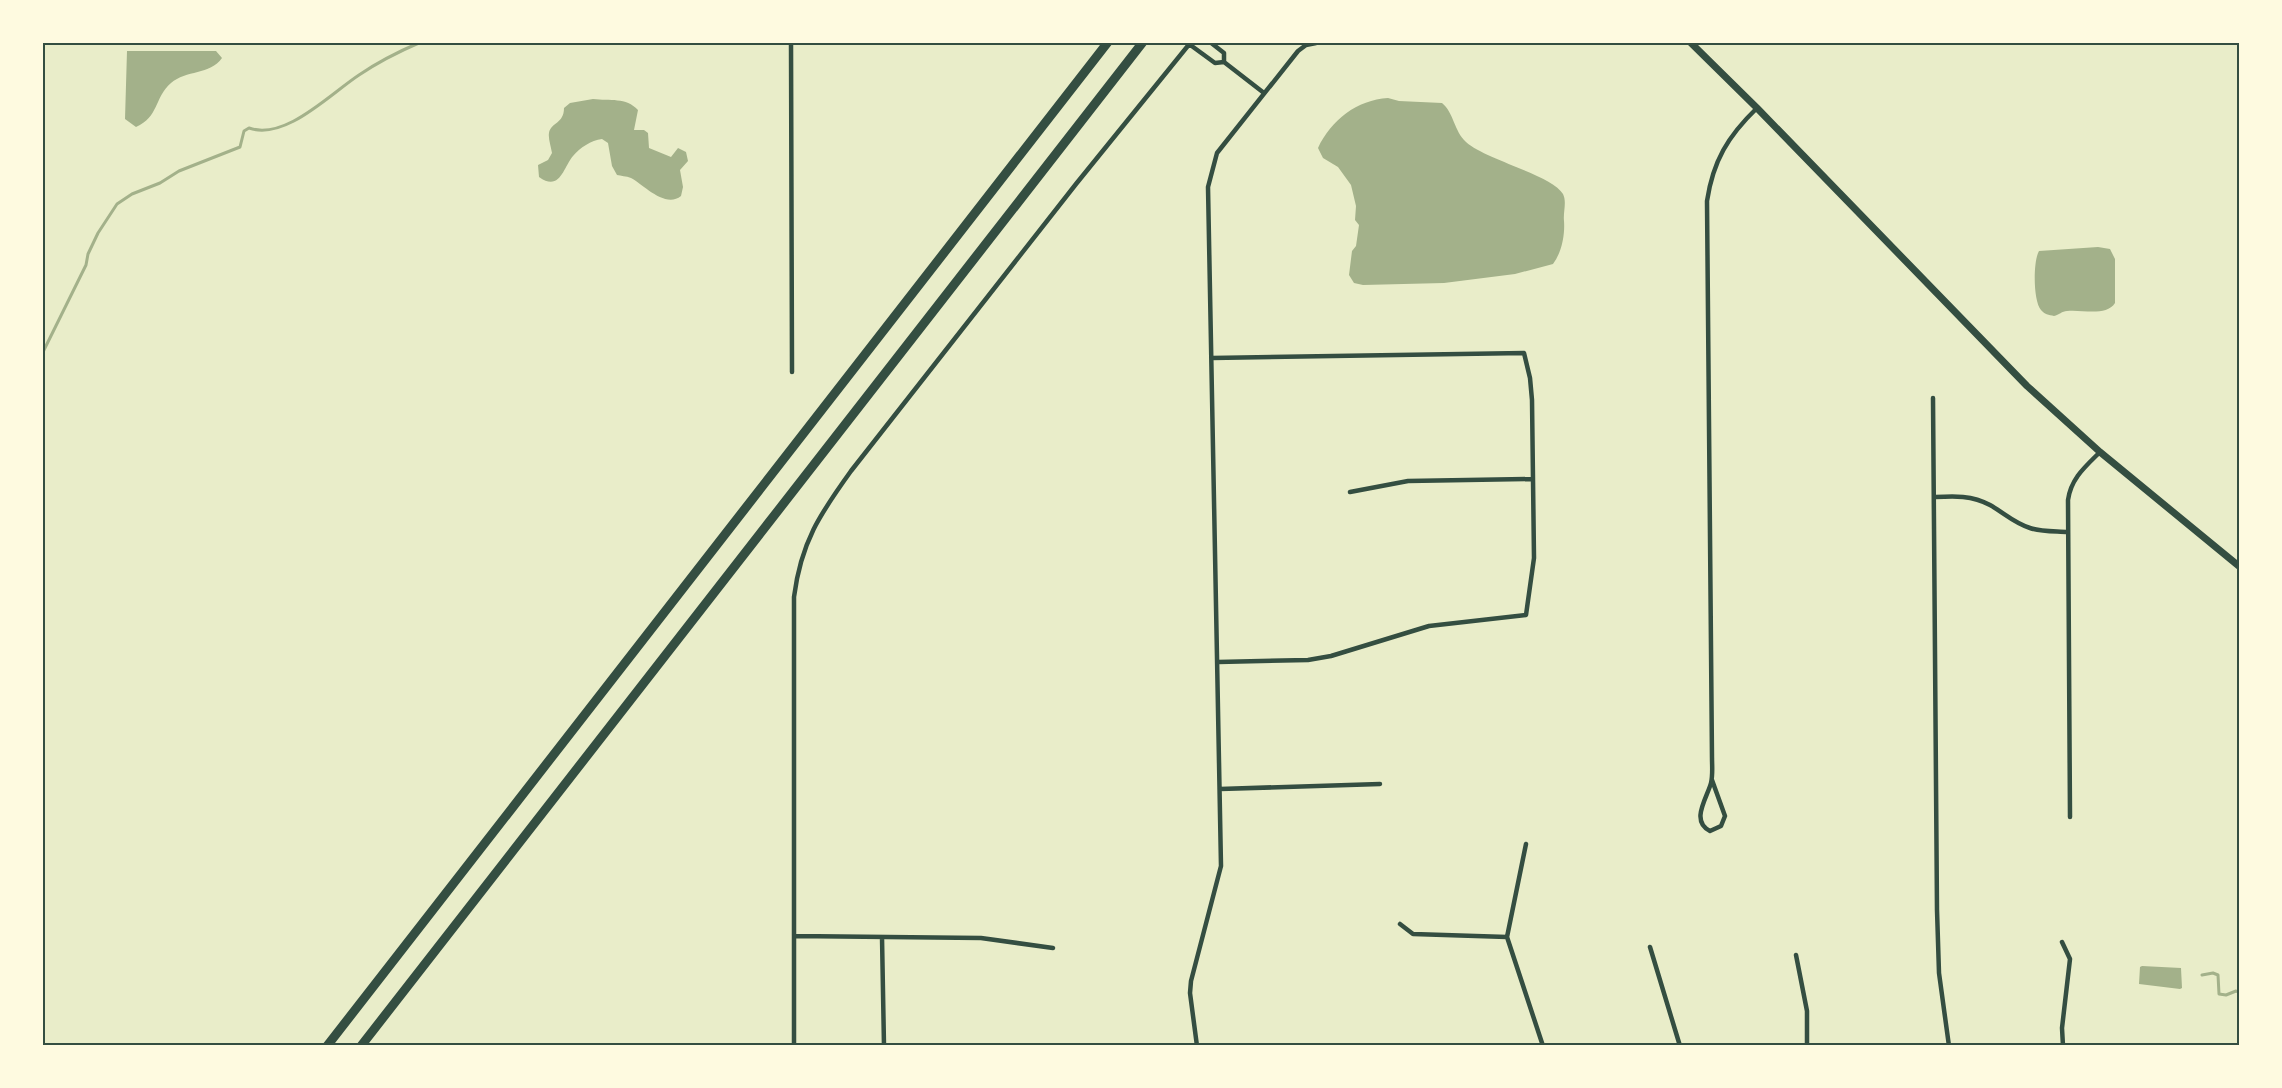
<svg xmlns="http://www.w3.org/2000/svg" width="2282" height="1088" viewBox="0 0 2282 1088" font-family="'Source Sans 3',sans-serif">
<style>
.water{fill:#a3b18a}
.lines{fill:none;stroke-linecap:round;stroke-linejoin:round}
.stream{stroke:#a3b18a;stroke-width:3}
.minor{stroke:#344e41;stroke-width:4.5}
.secondary{stroke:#344e41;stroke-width:7}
.motorway{stroke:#344e41;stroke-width:9}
.neatline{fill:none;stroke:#344e41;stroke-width:2}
</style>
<rect width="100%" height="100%" fill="#e9edc9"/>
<path class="water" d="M127,51H216L222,58C210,75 186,70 171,83C154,98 159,117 136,127L125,119Z
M1388,98L1399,101L1442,103C1454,113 1454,131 1466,142C1486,160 1552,175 1563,194C1567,202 1563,212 1564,221C1565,234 1562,252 1553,264L1515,274L1444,283L1363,285L1354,283L1349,275L1352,251L1356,246L1359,225L1355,220L1356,206L1351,185L1338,167L1323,158L1318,148C1331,120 1357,100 1388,98Z
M593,99C610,101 626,97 638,110L634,130H644L648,133L649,148L671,157L678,148L686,152L688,161L680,170L683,187L681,196C665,209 643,184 631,178C626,176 621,176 617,175L612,166L608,143L602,139C591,140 580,148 573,156C563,168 560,192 539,177L538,165L548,160L552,153C551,147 548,138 549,133C551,122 564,124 564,108L570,103Z
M2098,247L2110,249L2115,259V303C2106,317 2081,309 2067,311C2062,311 2059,315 2054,316C2049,315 2044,314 2041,310C2033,301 2033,261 2039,251Z
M2142,966L2181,968L2182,988L2180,989L2139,984L2140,967Z"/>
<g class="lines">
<path class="stream" d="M42,354L86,265L88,254L98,233L117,204L132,194L160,183L179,171L240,147L244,131L249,128C285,141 330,94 359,75C378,62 400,51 421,42
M2202,975L2213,973L2218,975L2219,994L2226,995L2236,991L2240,993"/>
<path class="minor" d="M791,42L792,372
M1210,42L1224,53V62L1264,93
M1189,44L1215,63L1224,62
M1212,358L1524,353L1530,378L1532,400L1534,558L1526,615L1429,626L1331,656L1308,660L1218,662
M1933,398L1937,910L1939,973L1949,1046
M1350,492L1408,481L1533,479
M1935,497C1954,496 1972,495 1990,505C2004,513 2014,523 2030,528C2042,532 2056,531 2068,532
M1712,780L1725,816L1721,826L1710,831C1690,821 1707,798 1711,783C1713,775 1712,766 1712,758L1707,201C1713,161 1728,136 1757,108
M1220,789L1380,784
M2070,817L2068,500C2071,478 2086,466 2100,452
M1526,844L1507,937L1543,1046
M1400,924L1413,934L1507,937
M794,936L981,938L1053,948
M882,937L884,1046
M2062,942L2070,959L2062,1028L2063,1046
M1650,947L1680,1046
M1796,955L1807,1011V1046
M794,1046V597C801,542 820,514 851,471L1076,184L1191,42
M1197,1046L1190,993L1191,981L1221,866L1208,187L1217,153L1298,51L1306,45L1316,43"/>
<path class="secondary" d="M1690,42L1757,108L2027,386L2100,452L2240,567"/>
<path class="motorway" d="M327,1046L1108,42
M361,1046L1143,42"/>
</g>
<rect width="2282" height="1088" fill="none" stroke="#fefae0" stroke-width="87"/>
<rect x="44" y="44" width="2194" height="1000" class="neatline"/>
</svg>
